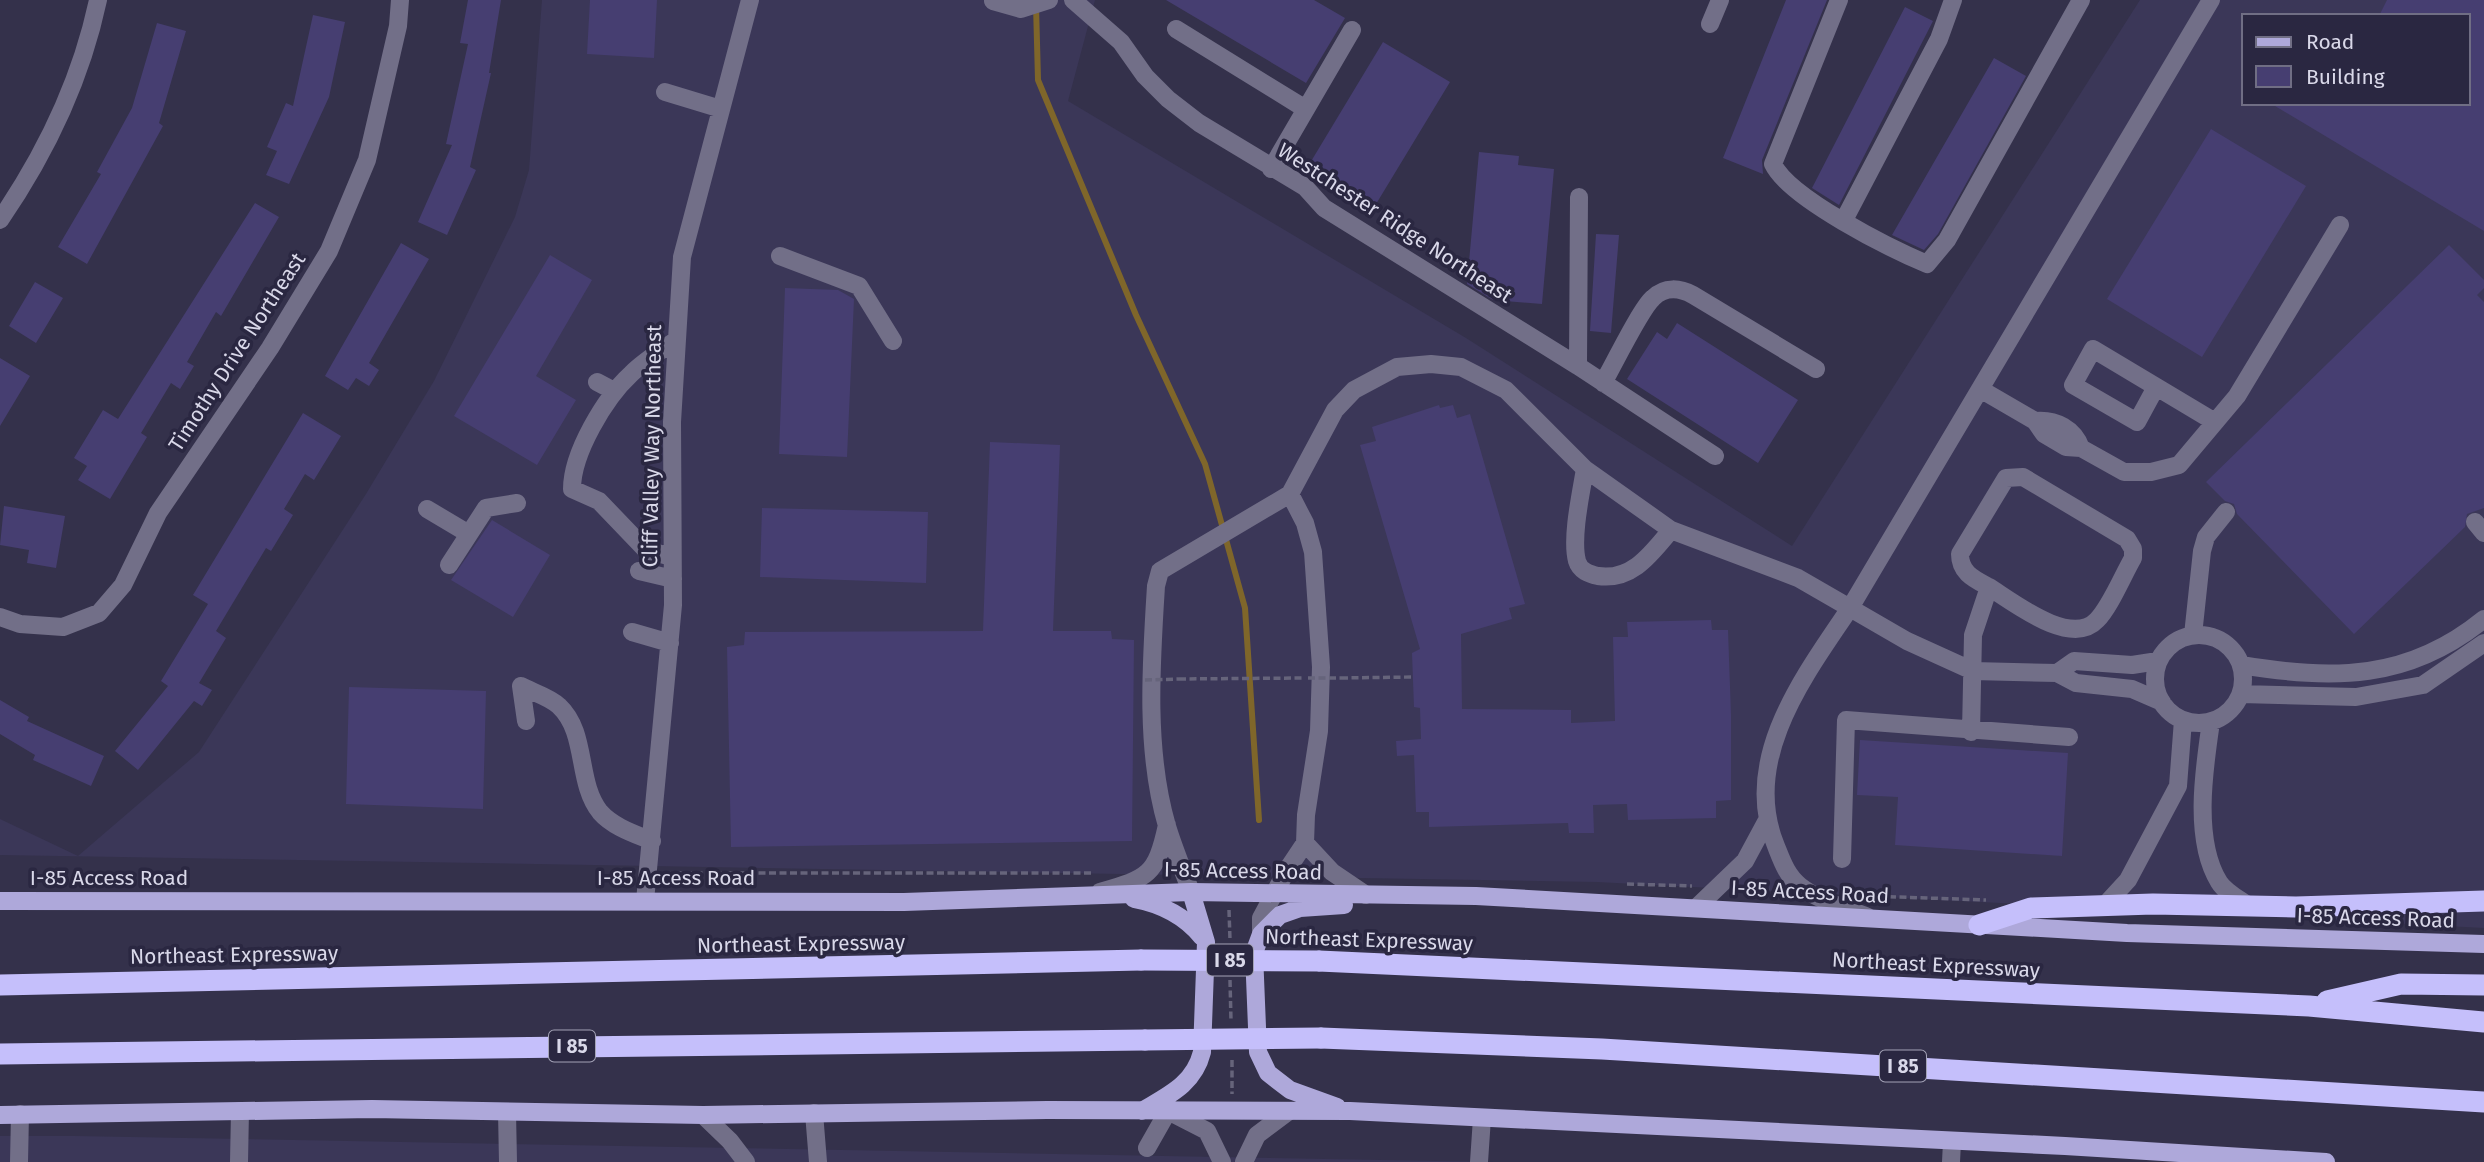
<svg xmlns="http://www.w3.org/2000/svg" width="2484" height="1162" viewBox="0 0 2484 1162" font-family="'Fira Sans',sans-serif">
<style>
.built{fill:#3b3758;fill-rule:evenodd}
.lines{fill:none;stroke-linecap:round;stroke-linejoin:round}
.stream{stroke:#7f662a;stroke-width:6}
.building{fill:#463e71}
.path{stroke:#66647b;stroke-width:3.5;stroke-dasharray:7 3.5;stroke-linecap:butt}
.minor{stroke:#726f88;stroke-width:18}
.major{stroke:#aea8da;stroke-width:18}
.highway{stroke:#c5bffb;stroke-width:21}
.path-bridge{stroke:#66647b;stroke-width:3.5;stroke-dasharray:7 3.5;stroke-linecap:butt}
.highway-bridge{stroke:#c5bffb;stroke-width:21}
.labels{text-anchor:middle;stroke-width:7;stroke-linejoin:round;paint-order:stroke}
.shield{fill:#2a2741;stroke:#a4a3b7;stroke-width:2}
.shield-label{font-size:19px;font-weight:bold;fill:#d9d8e9}
.street-label{font-size:21px;fill:#d9d8e9;stroke:#2a2741}
</style>
<rect width="100%" height="100%" fill="#34314b"/>
<path class="built" d="M542,0H1095L1068,101L1466,338L1792,546L2140,0H2484V928L1597,882L0,855V819L78,856L199,752L366,494L434,381L515,217L529,170ZM2244,16H2468V103H2244Z
M0,1136H75L1494,1162H0Z"/>
<g class="lines">
<path class="stream" d="M1036,5L1038,80L1136,315L1205,464L1245,608L1259,820"/>
</g>
<path class="building" d="M468,0H501L489,73H491L470,167L476,170L447,235L418,222L452,145L446,144L468,44L460,43Z
M590,0H657L654,58L587,54Z
M1166,0H1314L1345,18L1306,83Z
M1786,0H1827L1762,160L1763,174L1723,158Z
M2387,0H2484V231L2270,103H2468V16H2379Z
M1905,7L1933,21L1839,205L1812,188Z
M313,15L345,22L329,97L289,184L266,175L277,151L267,147L286,103L293,106Z
M157,23L186,31L159,123L163,126L87,264L58,247L101,174L97,172L132,108Z
M1383,42L1450,82L1370,214L1304,173Z
M1994,58L2026,76L1938,234L1924,250L1892,235Z
M2211,129L2306,186L2202,357L2107,299Z
M1479,152L1519,156L1518,165L1554,169L1542,304L1493,300L1467,284Z
M255,203L279,217L221,316L216,312L187,362L194,366L180,389L171,383L141,433L147,437L110,499L78,480L87,466L74,458L103,410L118,419Z
M1596,234L1619,235L1611,333L1590,331Z
M401,243L429,259L369,363L379,370L369,386L356,378L348,390L325,376Z
M2449,245L2484,280V288L2477,295L2484,302V508L2467,514L2465,527L2354,634L2237,514L2234,504L2225,501L2206,482Z
M550,255L592,280L536,376L576,400L537,465L454,416Z
M35,282L63,298L36,343L9,326Z
M785,288L838,290L854,299L847,457L779,454Z
M1677,323L1798,400L1758,463L1627,379L1657,332L1667,339Z
M0,358L30,376L0,426Z
M1439,405L1440,408L1453,405L1457,418L1470,414L1525,604L1509,608L1512,619L1461,634L1462,709L1571,710V723L1615,721L1613,637H1628L1627,622L1711,620L1712,630H1728L1731,715V800L1716,801V818L1628,820L1627,804L1593,805L1594,833H1569L1568,823L1429,827V812H1416L1414,755L1397,756L1396,741L1421,739L1420,708L1414,707L1412,653L1420,649L1360,445L1376,441L1372,427Z
M303,413L341,436L314,480L305,474L284,509L293,515L271,551L266,548L216,631L226,638L199,683L212,690L202,706L194,701L138,770L115,751L168,686L161,681L208,604L193,595Z
M990,442L1060,445L1053,631H1111L1112,639L1134,640L1132,841L731,847L727,647L744,645L745,632L983,631Z
M4,506L65,516L56,568L27,563L29,550L0,545Z
M762,508L928,512L926,583L760,577Z
M492,520L550,555L513,617L451,580Z
M349,687L486,691L483,809L346,804Z
M0,700L29,717L27,721L104,756L91,786L33,760L35,755L0,734Z
M1860,740L2068,753L2062,856L1895,845L1898,797L1857,795Z"/>
<g class="lines">
<path class="path" d="M1341,678L1413,677
M1179,679L1303,678
M1224,872L1266,871
M664,873H1094
M1627,884L1692,886
M1742,889L1780,891
M1868,896L1986,900
M1229,910L1230,940
M1230,980L1231,1021
M1232,1060V1094"/>
<path class="minor" d="M1073,0L1121,42L1145,76L1168,99L1199,123L1305,187L1324,208L1578,366L1715,456
M1839,0L1773,164C1789,198 1891,249 1927,264L1947,240L2081,0
M993,1L1021,9L1049,0
M1710,24L1720,0
M1176,29L1304,108
M665,92L721,109
M1271,169L1352,30
M0,220C46,153 81,80 98,0
M1844,220L1939,39L1953,0
M780,256L859,286L893,341
M1578,366L1579,197
M597,382L614,391
M1603,383C1613,366 1641,308 1653,298C1665,286 1680,288 1693,295L1816,369
M2156,387L2137,422L2073,385L2093,349L2215,422
M1980,389L2035,421L2044,434L2066,447L2081,448L2124,472H2151L2179,465L2237,396L2340,225
M2035,421C2056,419 2074,429 2081,448
M1585,469C1581,493 1571,538 1577,561C1580,571 1589,574 1598,576C1632,581 1651,554 1671,530
M427,509L469,534
M2475,522L2484,533
M672,557L646,550L599,501L572,489C572,453 605,398 631,374C644,361 660,351 675,341
M449,565L486,508L517,503
M639,571L673,579
M0,617L20,624L63,627L99,613L123,585L158,513L270,348L329,251L367,160L398,26L400,0
M632,632L670,643
M2193,635L2202,551L2206,537L2226,512
M2155 679a44 44 0 1 1 88 0a44 44 0 1 1-88 0Z
M2241,665C2333,680 2408,681 2484,619
M2057,673L2074,661L2132,665L2158,661
M521,686C532,692 550,697 559,706C588,733 576,782 600,812C613,827 635,834 652,841
M521,686L526,721
M2241,694L2356,697L2423,685L2484,643
M2211,722C2204,769 2193,840 2219,882C2225,892 2239,899 2249,906
M1971,732L1973,635L1989,587C2013,602 2071,648 2097,620C2110,607 2123,575 2133,558V549L2127,539L2023,477L2006,478L1960,554C1960,573 1974,579 1989,587
M1305,843L1332,872L1366,895
M1842,859L1846,720L2069,737
M1100,892C1148,878 1156,876 1167,825
M1191,892C1183,870 1174,849 1167,826C1145,751 1151,664 1156,586L1160,571L1290,494
M645,901L673,605L672,422L682,257L750,0
M2105,905L2128,880L2178,786L2183,720
M1696,908L1745,861L1766,822
M1868,917C1846,908 1819,901 1800,886C1787,876 1782,861 1776,846C1740,760 1804,676 1850,608L1907,641L1973,671L2057,673L2076,683L2132,689L2162,702
M1261,934V918L1287,870L1305,843L1306,815L1319,731L1321,667L1313,552L1305,523L1290,494L1335,410L1354,390L1397,367L1431,364L1461,367L1506,390L1585,469L1671,530L1798,578L1850,608L2211,0
M507,1112L508,1162
M814,1113L818,1162
M703,1115L730,1141L746,1162
M1147,1148L1168,1111L1207,1131L1222,1162
M19,1162L20,1114
M239,1162L240,1111
M1244,1162L1257,1135L1289,1111
M1479,1162L1482,1118
M1951,1162L1952,1142"/>
<path class="major" d="M1134,899C1161,904 1184,915 1202,937
M0,901L904,902L1191,892L1476,896L2127,933L2484,944
M1337,1107L1290,1090L1268,1073L1258,1052L1254,953L1261,934L1280,915L1300,908L1344,905
M1142,1111C1169,1095 1194,1084 1202,1052L1206,942L1191,892
M0,1115L372,1109L703,1115L1047,1110L1350,1111L2065,1146L2326,1162"/>
<path class="highway" d="M1979,925L2031,908L2153,904L2296,907L2484,901
M1319,961L2309,1006L2484,1022
M0,985L1141,960
M2327,1001L2401,984L2484,985
M1321,1038L1602,1049L2484,1102
M0,1054L1145,1040"/>
<path class="path-bridge" d="M1308,678H1341
M1145,680L1179,679"/>
<path class="highway-bridge" d="M1141,960L1319,961
M1145,1040L1321,1038"/>
</g>
<g class="labels">
<g class="shield">
<rect x="1207" y="944.5" width="46" height="31" rx="5"/>
<rect x="549" y="1030.5" width="46" height="31" rx="5"/>
<rect x="1880" y="1050.5" width="46" height="31" rx="5"/>
</g>
<g class="shield-label">
<text x="1230" y="967">I 85</text>
<text x="572" y="1053">I 85</text>
<text x="1903" y="1073">I 85</text>
</g>
<g class="street-label">
<text transform="translate(1395 223) rotate(33)" y="7">Westchester Ridge Northeast</text>
<text transform="translate(237 352) rotate(-57)" y="7">Timothy Drive Northeast</text>
<text transform="translate(652 446) rotate(-89)" y="7">Cliff Valley Way Northeast</text>
<text transform="translate(1243 871) rotate(1)" y="7">I-85 Access Road</text>
<text x="109" y="885">I-85 Access Road</text>
<text x="676" y="885">I-85 Access Road</text>
<text transform="translate(1810 892) rotate(3)" y="7">I-85 Access Road</text>
<text transform="translate(2376 918) rotate(2)" y="7">I-85 Access Road</text>
<text transform="translate(1369 940) rotate(2)" y="7">Northeast Expressway</text>
<text transform="translate(801 944) rotate(-1)" y="7">Northeast Expressway</text>
<text transform="translate(234 955) rotate(-1)" y="7">Northeast Expressway</text>
<text transform="translate(1936 965) rotate(3)" y="7">Northeast Expressway</text>
</g>
</g>
<rect x="2242" y="14" width="228" height="91" fill="#2a2741" stroke="#706e84" stroke-width="2"/>
<rect x="2256" y="37" width="35" height="10" fill="#aea8da" stroke="#706e84" stroke-width="2"/>
<text x="2306" y="49" font-size="21" fill="#d9d8e9">Road</text>
<rect x="2256" y="66" width="35" height="21" fill="#463e71" stroke="#706e84" stroke-width="2"/>
<text x="2306" y="84" font-size="21" fill="#d9d8e9">Building</text>
</svg>
